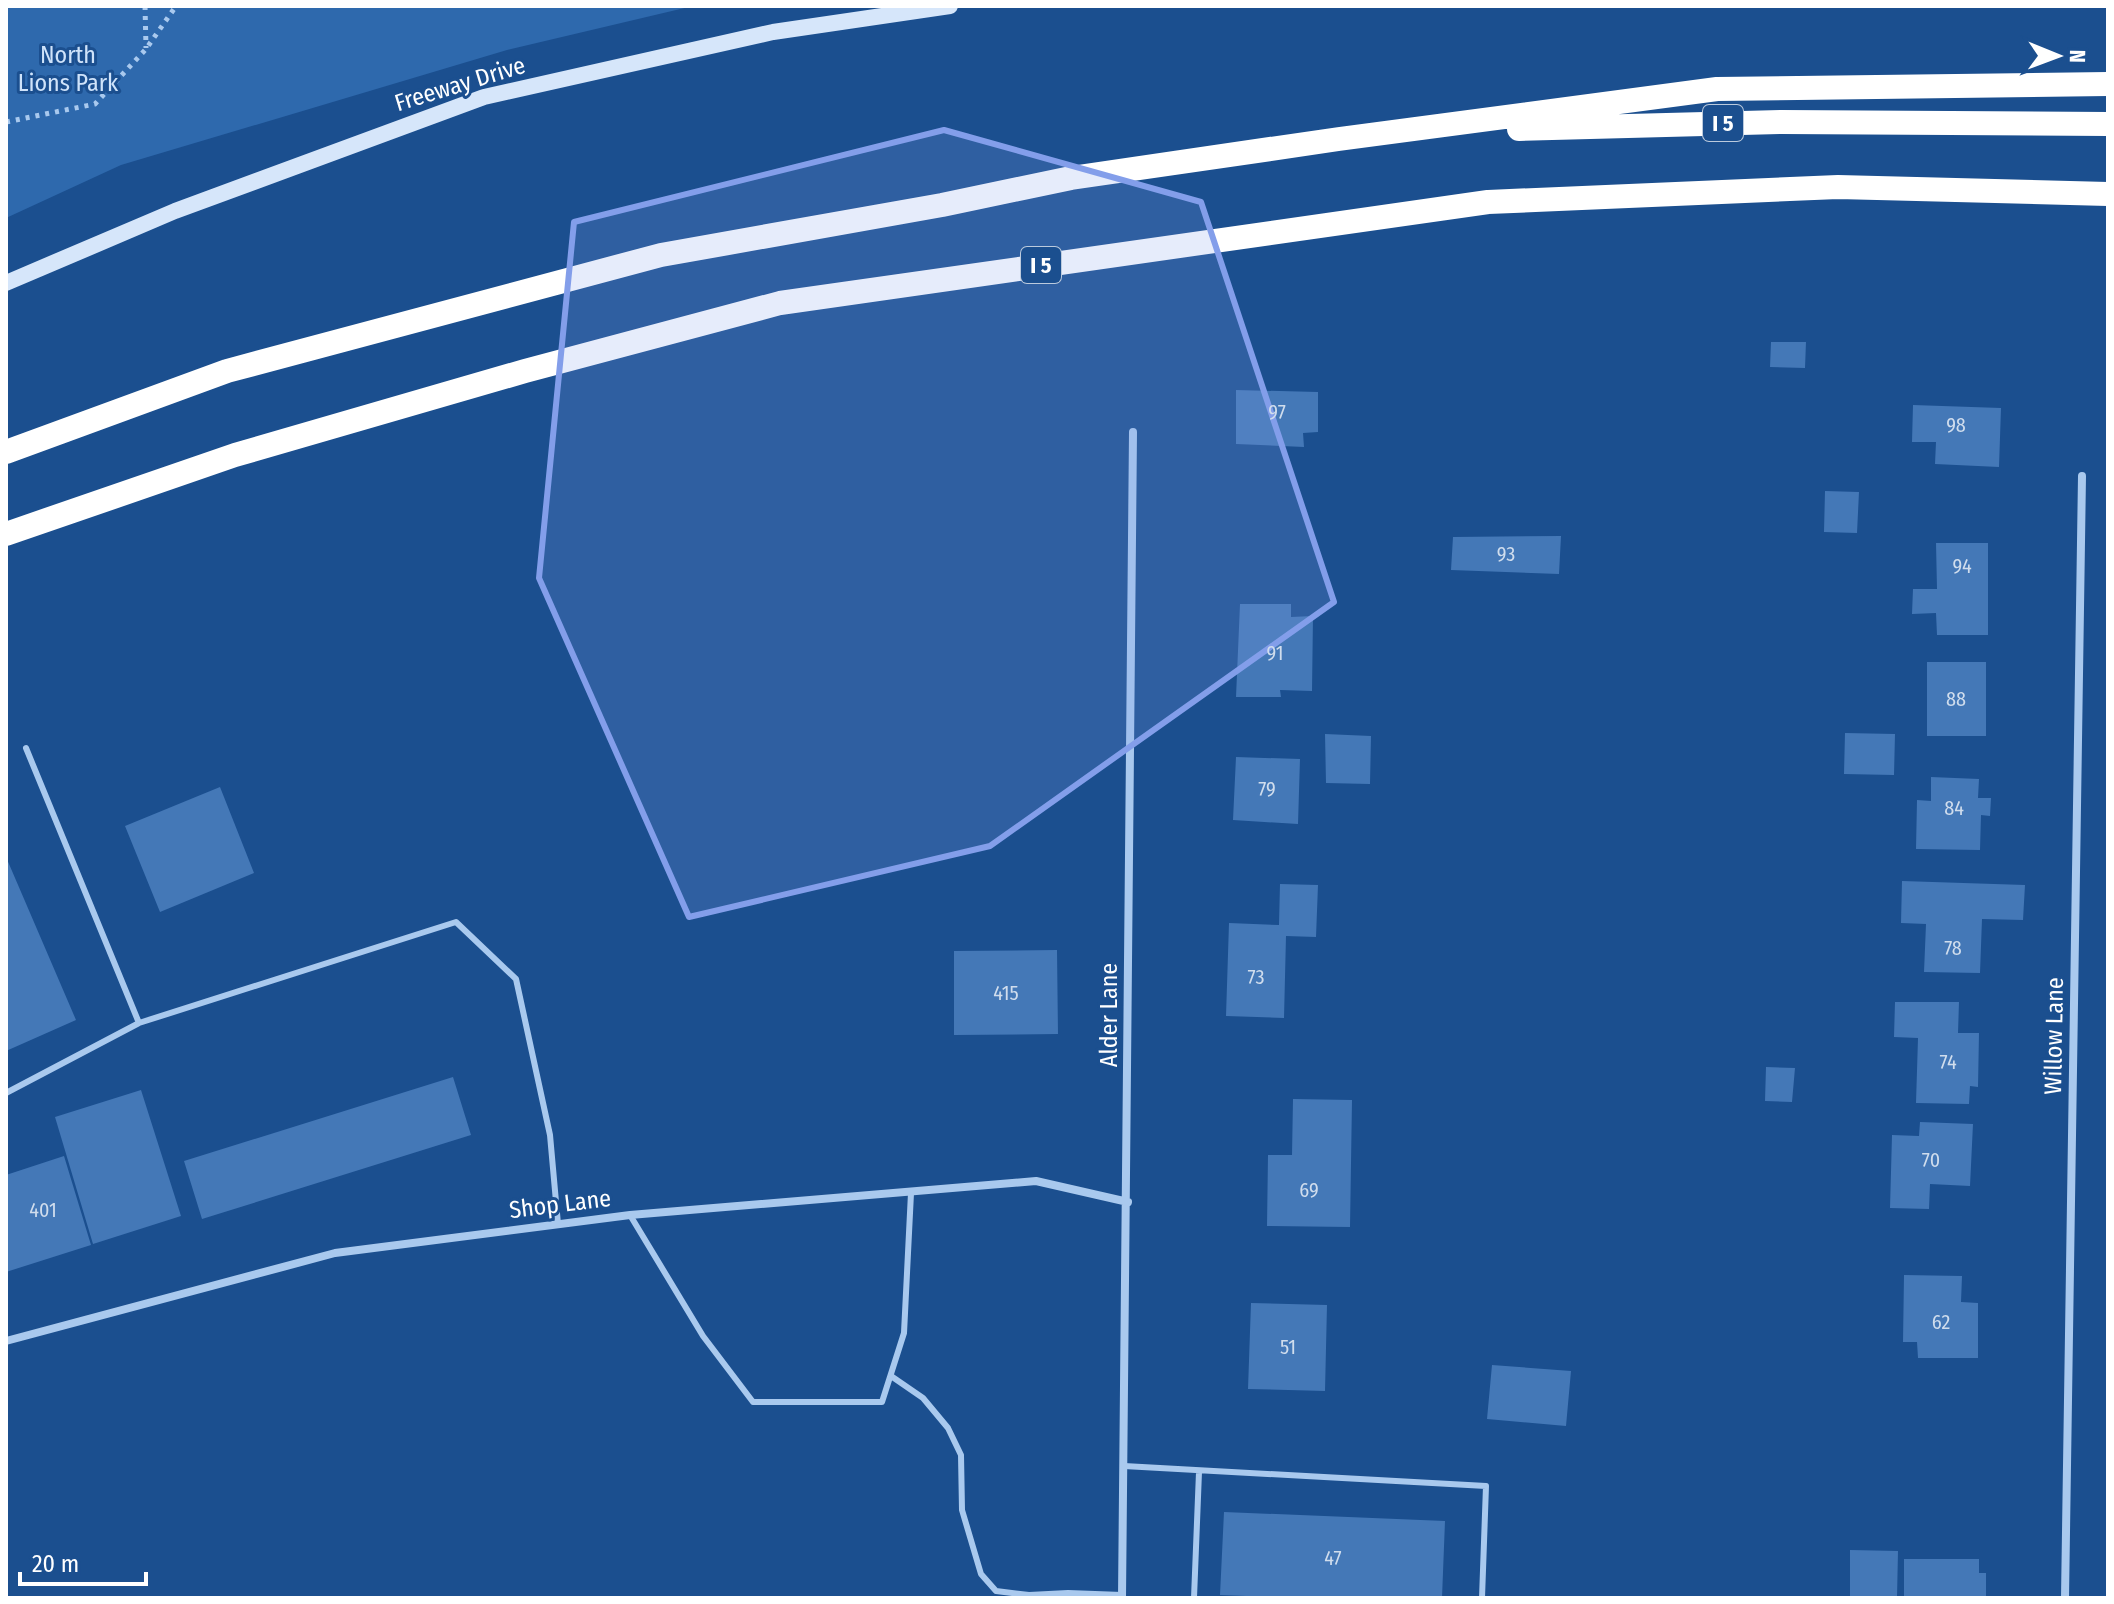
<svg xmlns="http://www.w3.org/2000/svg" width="2114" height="1604" viewBox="0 0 2114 1604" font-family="'Fira Sans Condensed',sans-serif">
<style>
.green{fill:#2e69ad}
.building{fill:#4478b7}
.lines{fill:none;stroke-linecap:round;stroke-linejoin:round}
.path{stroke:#a9c9ee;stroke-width:5;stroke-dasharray:4 6;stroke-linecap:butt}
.lane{stroke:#a9c9ee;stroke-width:6}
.street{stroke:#a9c9ee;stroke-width:8}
.secondary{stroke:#d6e6fa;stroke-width:16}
.highway{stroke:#fff;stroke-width:24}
.marked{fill:#839eea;fill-opacity:0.2;stroke:#839eea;stroke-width:6;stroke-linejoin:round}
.labels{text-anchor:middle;stroke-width:6;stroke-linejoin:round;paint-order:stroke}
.number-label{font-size:20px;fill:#d0dded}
.shield{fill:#1b4f8f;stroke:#bbcadd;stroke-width:2}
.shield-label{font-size:22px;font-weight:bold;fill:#fff}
.park-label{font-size:24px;fill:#cfe3fa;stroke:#1b4f8f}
.street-label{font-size:24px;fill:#fff;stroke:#1b4f8f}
</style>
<rect width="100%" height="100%" fill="#1b4f8f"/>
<path class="green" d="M6,6H693L507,50L121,165L6,218Z"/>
<path class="building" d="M1771,342H1806L1805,368L1770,367Z
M1236,390L1318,392V432L1303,433L1304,447L1236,444Z
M1913,405L2001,408L1999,467L1935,464L1936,442H1912Z
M1825,491L1859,492L1857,533L1824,532Z
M1561,536L1559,574L1451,570L1453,537Z
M1936,543H1988V635H1937L1936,613L1912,614L1913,589H1937Z
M1240,604H1291V617L1313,616L1312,691L1280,690L1281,697H1236Z
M1927,662H1986V736H1927Z
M1845,733L1895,734L1894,775L1844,774Z
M1325,734L1371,736L1370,784L1326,783Z
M1236,757L1300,759L1298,824L1233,820Z
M1931,777L1979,779L1978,798H1991L1990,816L1981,815L1980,850L1916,849L1917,800L1931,801Z
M220,787L254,873L160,912L125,826Z
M6,857L76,1020L6,1051Z
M1902,881L2025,885L2023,920L1982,919L1980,973L1924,972L1926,924L1901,923Z
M1280,884L1318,885L1316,937L1286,936L1284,1018L1226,1016L1229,923L1279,925Z
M1057,950L1058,1034L954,1035V951Z
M1895,1002H1959L1958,1033H1979L1978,1087L1970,1086L1969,1104L1916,1103L1918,1038L1894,1037Z
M1766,1067L1795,1068L1792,1102L1765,1101Z
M453,1077L471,1135L202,1219L184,1161Z
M141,1090L181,1216L93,1244L55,1117Z
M1293,1099L1352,1100L1350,1227L1267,1226L1268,1155H1292Z
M1920,1122L1973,1124L1970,1186L1930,1184L1929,1209L1890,1208L1892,1135L1919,1136Z
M64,1156L91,1245L6,1272V1175Z
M1904,1275L1962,1276L1961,1302L1978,1303V1358H1918L1917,1342H1903Z
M1251,1303L1327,1305L1325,1391L1248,1389Z
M1492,1365L1571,1371L1566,1426L1487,1419Z
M1224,1512L1445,1521L1442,1598H1296L1220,1595Z
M1850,1550L1898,1551L1897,1598H1850Z
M1904,1559H1979V1573H1986V1598H1904Z"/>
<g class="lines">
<path class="path" d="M145,6L146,48
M6,122L95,104L146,49L176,6"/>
<path class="lane" d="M26,748L139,1023
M6,1093L139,1023L456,922L516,979L550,1135L558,1224
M630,1215L703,1336L753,1402H882L904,1333L911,1193
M891,1376L923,1398L948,1428L961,1455L962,1510L981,1574L996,1591L1029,1595L1068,1593L1122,1595
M1124,1466L1486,1486L1482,1598
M1194,1598L1199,1472"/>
<path class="street" d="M6,1341L335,1253L630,1215L1036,1181L1128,1202
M1122,1598L1133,432
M2065,1598L2082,476"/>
<path class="secondary" d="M6,283L175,211L484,97L773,32L950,6"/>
<path class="highway" d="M1519,129L1782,122L2108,124
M6,452L227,371L661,255L942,205L1071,178L1339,139L1717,89L2108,84
M6,534L235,455L525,371L780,303L1488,202L1838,187L2108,194"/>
</g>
<path class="marked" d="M944,130L1201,202L1334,602L990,846L689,917L539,578L574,222Z"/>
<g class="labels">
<g class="number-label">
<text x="1277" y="419">97</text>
<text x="1956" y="432">98</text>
<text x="1506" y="561">93</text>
<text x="1962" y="573">94</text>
<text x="1275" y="660">91</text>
<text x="1956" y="706">88</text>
<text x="1267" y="796">79</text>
<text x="1954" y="815">84</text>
<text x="1953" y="955">78</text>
<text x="1256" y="984">73</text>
<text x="1006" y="1000">415</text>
<text x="1948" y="1069">74</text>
<text x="1931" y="1167">70</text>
<text x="1309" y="1197">69</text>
<text x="43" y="1217">401</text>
<text x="1941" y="1329">62</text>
<text x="1288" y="1354">51</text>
<text x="1333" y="1565">47</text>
</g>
<g class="shield">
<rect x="1703" y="105" width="40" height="36" rx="6"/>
<rect x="1021" y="247" width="40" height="36" rx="6"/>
</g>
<g class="shield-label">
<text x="1723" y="131">I 5</text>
<text x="1041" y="273">I 5</text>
</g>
<g class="park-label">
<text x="68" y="63">North<tspan x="68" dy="28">Lions Park</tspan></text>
</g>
<g class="street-label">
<text transform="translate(460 84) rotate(-17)" y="8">Freeway Drive</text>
<text transform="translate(1109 1015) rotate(-90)" y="8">Alder Lane</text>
<text transform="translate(2054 1036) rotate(-89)" y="8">Willow Lane</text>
<text transform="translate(560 1204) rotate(-7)" y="8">Shop Lane</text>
</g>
</g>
<rect width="2114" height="1604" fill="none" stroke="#ffffff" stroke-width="16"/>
<g transform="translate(2058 56) rotate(91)" stroke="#1b4f8f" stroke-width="6" paint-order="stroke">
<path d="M0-6L14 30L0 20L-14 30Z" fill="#ffffff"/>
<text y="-12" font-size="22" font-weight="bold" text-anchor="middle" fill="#ffffff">N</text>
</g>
<path d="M20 1572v12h126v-12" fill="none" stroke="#ffffff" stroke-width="4"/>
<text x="32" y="1572" font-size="24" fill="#ffffff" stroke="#1b4f8f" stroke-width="6" paint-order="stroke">20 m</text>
</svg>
